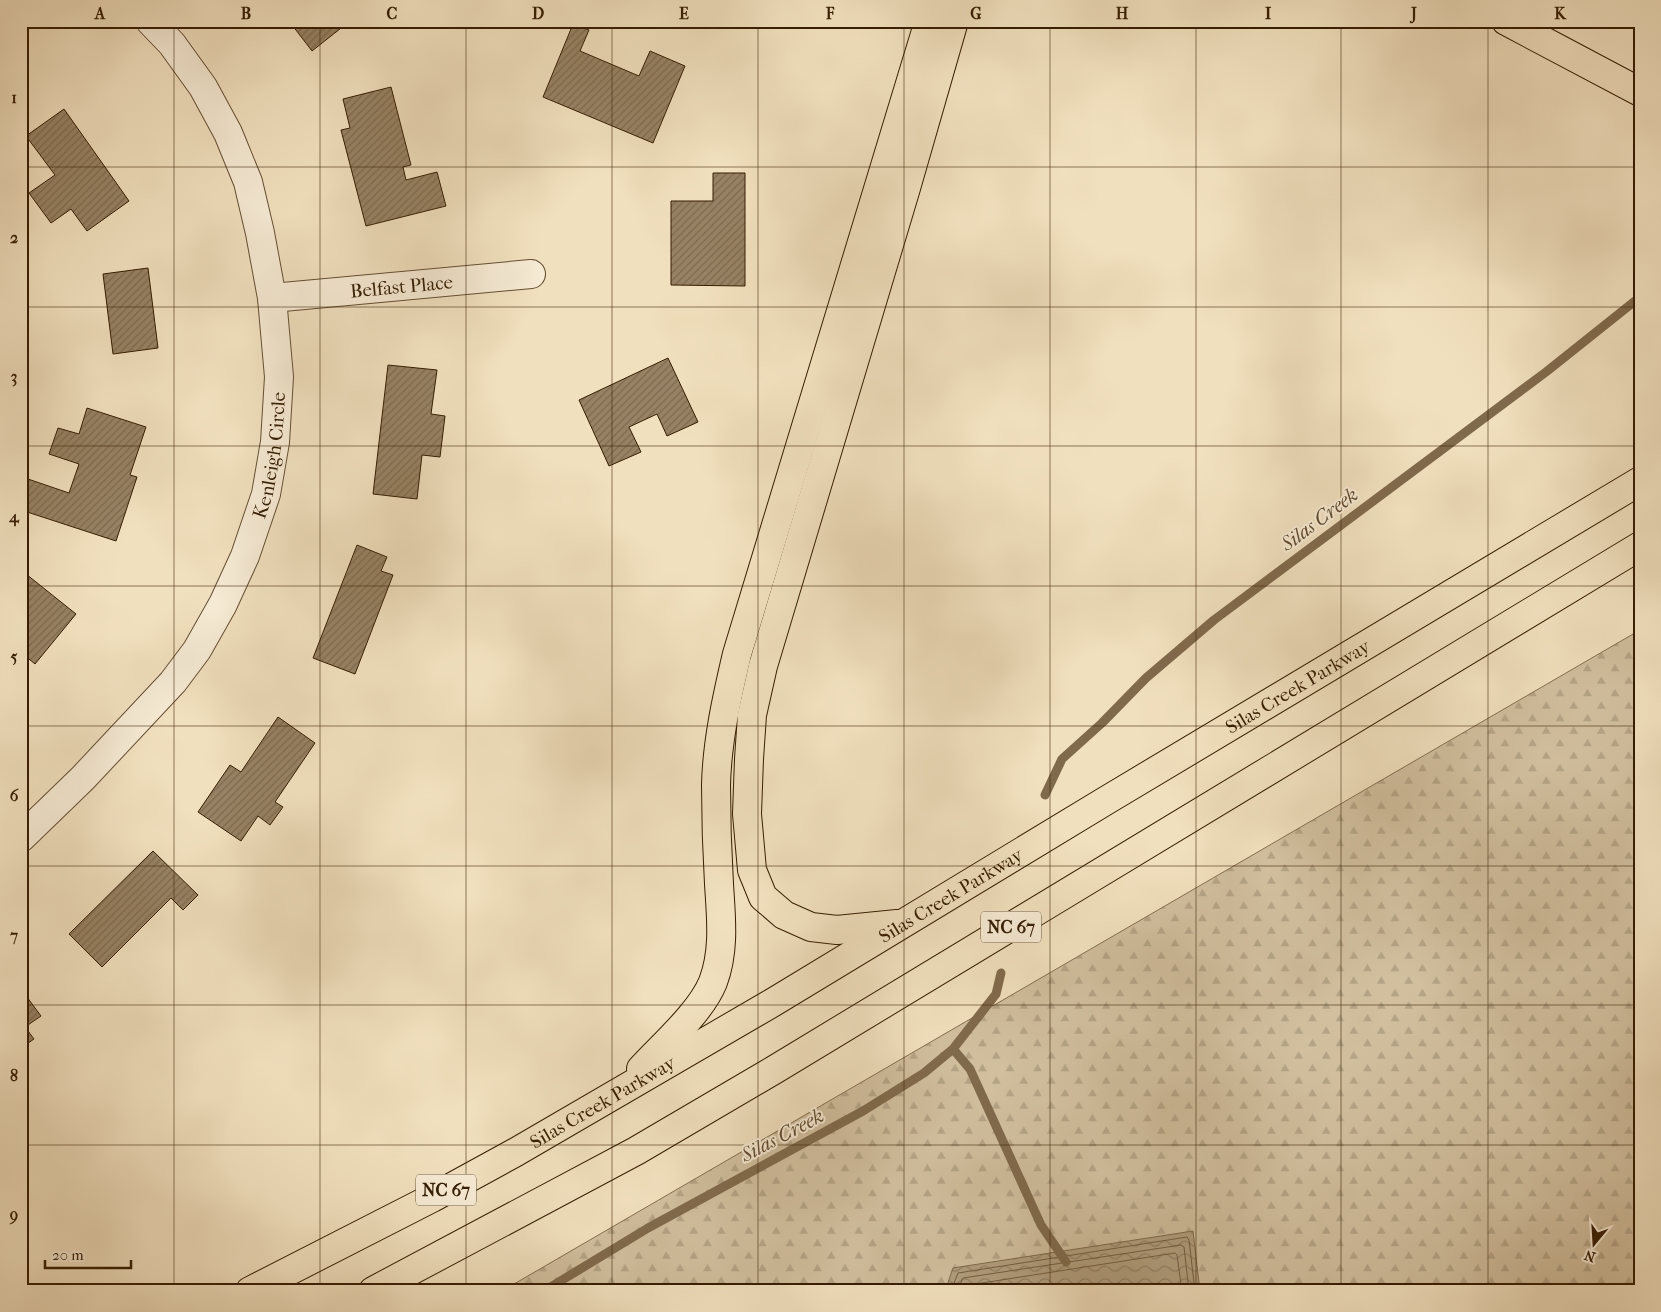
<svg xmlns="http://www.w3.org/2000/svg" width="1661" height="1312" viewBox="0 0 1661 1312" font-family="'IM FELL French Canon',serif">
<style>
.forest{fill:url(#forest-firs);stroke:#846e50}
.water{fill:url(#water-waves);stroke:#806a4c}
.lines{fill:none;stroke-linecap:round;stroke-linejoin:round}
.shore{stroke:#745e40;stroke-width:1}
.stream{stroke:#806a4c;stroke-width:9}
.building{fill:url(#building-hatch);stroke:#361d02}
.minor-casing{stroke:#654e31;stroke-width:30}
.major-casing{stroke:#361d02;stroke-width:30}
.minor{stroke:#f6ebd5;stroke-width:28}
.major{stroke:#f1e0be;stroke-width:28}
.grid{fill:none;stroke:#361d02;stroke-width:1;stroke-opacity:0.55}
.labels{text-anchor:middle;stroke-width:4;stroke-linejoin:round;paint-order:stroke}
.shield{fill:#f6ebd5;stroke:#705b41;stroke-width:1}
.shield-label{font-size:18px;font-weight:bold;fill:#361d02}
.street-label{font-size:19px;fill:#361d02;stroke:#f6ebd5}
.water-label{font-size:20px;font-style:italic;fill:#614a2d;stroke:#f6ebd5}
.neatline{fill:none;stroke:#361d02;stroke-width:2}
.grid-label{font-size:16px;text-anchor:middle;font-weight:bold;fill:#361d02}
</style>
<defs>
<pattern id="forest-firs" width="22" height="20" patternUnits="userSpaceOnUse" patternTransform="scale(1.25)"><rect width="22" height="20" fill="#d1bf9e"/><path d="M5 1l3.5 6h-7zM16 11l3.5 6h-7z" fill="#b4a486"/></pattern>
<pattern id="water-waves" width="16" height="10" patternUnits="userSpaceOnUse" patternTransform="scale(1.25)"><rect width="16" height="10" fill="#b19e7e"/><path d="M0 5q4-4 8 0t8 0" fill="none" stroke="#918065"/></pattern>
<pattern id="building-hatch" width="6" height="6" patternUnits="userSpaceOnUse" patternTransform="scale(1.25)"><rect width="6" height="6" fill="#978264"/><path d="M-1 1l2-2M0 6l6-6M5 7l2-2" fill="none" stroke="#7c6a50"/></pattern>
</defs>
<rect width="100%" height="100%" fill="#f1e0be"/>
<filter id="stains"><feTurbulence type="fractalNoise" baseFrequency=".004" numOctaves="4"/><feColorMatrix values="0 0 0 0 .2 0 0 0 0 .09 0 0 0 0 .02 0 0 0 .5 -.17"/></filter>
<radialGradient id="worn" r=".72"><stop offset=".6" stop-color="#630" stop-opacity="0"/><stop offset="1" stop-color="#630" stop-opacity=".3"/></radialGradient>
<path class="forest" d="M1640,630V1291H502Z"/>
<path class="water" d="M1193,1231L1200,1291H945L953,1268Z"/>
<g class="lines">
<path class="shore" d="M951,1291L958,1273L1187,1237L1189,1240L1195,1291
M957,1291L963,1278L1181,1245L1184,1247L1189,1291
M965,1291L969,1285L1175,1253L1177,1255L1182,1291"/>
<path class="stream" d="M1045,795L1062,759L1102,723L1146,678L1214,620L1546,372L1640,297
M953,1049L970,1069L1041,1225L1066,1262
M544,1291L648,1228L863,1111L924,1073L953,1049L996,994L1001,973"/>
</g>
<path class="building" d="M289,21H350L312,51Z
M573,24L589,30L580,51L639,76L650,51L685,66L653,143L543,97Z
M391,87L411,165L403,167L406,180L437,172L446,206L366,226L341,130L350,128L343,99Z
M64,109L129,201L87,231L71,209L51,223L29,193L55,175L26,136Z
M713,173H745V286L671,285V201H713Z
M148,268L158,348L113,354L103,274Z
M668,358L698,422L667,436L657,414L629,427L641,452L609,466L579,400Z
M388,365L437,370L431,414L445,416L440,457L422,455L417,499L373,494Z
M87,408L146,427L130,475L137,477L116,541L21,510V489L25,478L69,493L79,464L49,454L58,428L79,434Z
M357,545L387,557L381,571L393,575L355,674L313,658Z
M21,570L76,614L35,664L29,659L21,668Z
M278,717L315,743L275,802L283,807L270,825L258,816L241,841L198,812L230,765L241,772Z
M153,851L198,895L183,910L171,898L102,967L69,934Z
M21,989L41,1016L25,1027L34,1039L21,1048Z"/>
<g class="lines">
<defs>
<g id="minor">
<path id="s1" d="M272,298L531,274"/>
<path id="s2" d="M21,838L83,778L173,682L197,650L223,604L245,556L266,494L275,442L279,377L272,298L260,233L248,182L228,133L203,87L172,44L150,21"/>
</g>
<g id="major">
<path d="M1506,21L1640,92"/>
<path d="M897,924L837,930L811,927L784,915L763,897L752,870L747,814L749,759L752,715L763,666L906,188L954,21"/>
<path d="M641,1069C663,1045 701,1012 713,982C725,950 721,917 719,884C717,851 716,818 716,785C717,741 727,697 737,654L929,21"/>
<path id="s3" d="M250,1291L432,1198L516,1152L772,1003L1107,800L1640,481"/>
<path d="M373,1291L636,1151L774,1070L1640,546"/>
</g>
</defs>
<use href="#minor" class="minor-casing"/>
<use href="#major" class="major-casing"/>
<use href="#minor" class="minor"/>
<use href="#major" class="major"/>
</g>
<path class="grid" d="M174,21V1291M320,21V1291M466,21V1291M612,21V1291M758,21V1291M904,21V1291M1050,21V1291M1196,21V1291M1341,21V1291M1488,21V1291M21,167H1640M21,307H1640M21,446H1640M21,586H1640M21,726H1640M21,866H1640M21,1005H1640M21,1145H1640"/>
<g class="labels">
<g class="shield">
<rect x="981" y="911.5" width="60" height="31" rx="4"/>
<rect x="416" y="1174.5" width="60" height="31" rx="4"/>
</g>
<g class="shield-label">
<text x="1011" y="933">NC 67</text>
<text x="446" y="1196">NC 67</text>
</g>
<g class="street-label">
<text dy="7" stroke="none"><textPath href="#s1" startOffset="130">Belfast Place</textPath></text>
<text dy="7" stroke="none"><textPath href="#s2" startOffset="468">Kenleigh Circle</textPath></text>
<text dy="7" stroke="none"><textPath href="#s3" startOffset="1210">Silas Creek Parkway</textPath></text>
<text dy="7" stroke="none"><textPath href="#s3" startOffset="805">Silas Creek Parkway</textPath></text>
<text dy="7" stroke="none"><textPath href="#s3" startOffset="400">Silas Creek Parkway</textPath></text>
</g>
<g class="water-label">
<text transform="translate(1319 519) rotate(-37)" y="7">Silas Creek</text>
<text transform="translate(782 1135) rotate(-28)" y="7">Silas Creek</text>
</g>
</g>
<rect width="1661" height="1312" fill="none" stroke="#f1e0be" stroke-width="55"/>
<g transform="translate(1594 1244) rotate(198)" stroke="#f6ebd5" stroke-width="4" paint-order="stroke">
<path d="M0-4L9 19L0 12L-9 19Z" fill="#361d02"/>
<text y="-8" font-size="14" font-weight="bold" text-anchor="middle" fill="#361d02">N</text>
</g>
<path d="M45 1260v8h86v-8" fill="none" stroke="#361d02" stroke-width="2.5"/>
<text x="52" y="1260" font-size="15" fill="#361d02" stroke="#f6ebd5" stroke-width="4" paint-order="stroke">20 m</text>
<rect x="28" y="28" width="1606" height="1256" class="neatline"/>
<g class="grid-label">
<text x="100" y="19">A</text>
<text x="246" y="19">B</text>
<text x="392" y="19">C</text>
<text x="538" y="19">D</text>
<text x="684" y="19">E</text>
<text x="830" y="19">F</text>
<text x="976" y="19">G</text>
<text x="1122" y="19">H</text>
<text x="1268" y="19">I</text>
<text x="1414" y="19">J</text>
<text x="1560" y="19">K</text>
<text x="14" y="103">1</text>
<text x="14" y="243">2</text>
<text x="14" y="382">3</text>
<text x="14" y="522">4</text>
<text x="14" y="662">5</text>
<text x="14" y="801">6</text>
<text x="14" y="941">7</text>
<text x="14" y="1081">8</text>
<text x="14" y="1220">9</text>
</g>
<rect width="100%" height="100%" filter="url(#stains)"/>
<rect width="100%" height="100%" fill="url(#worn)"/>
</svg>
